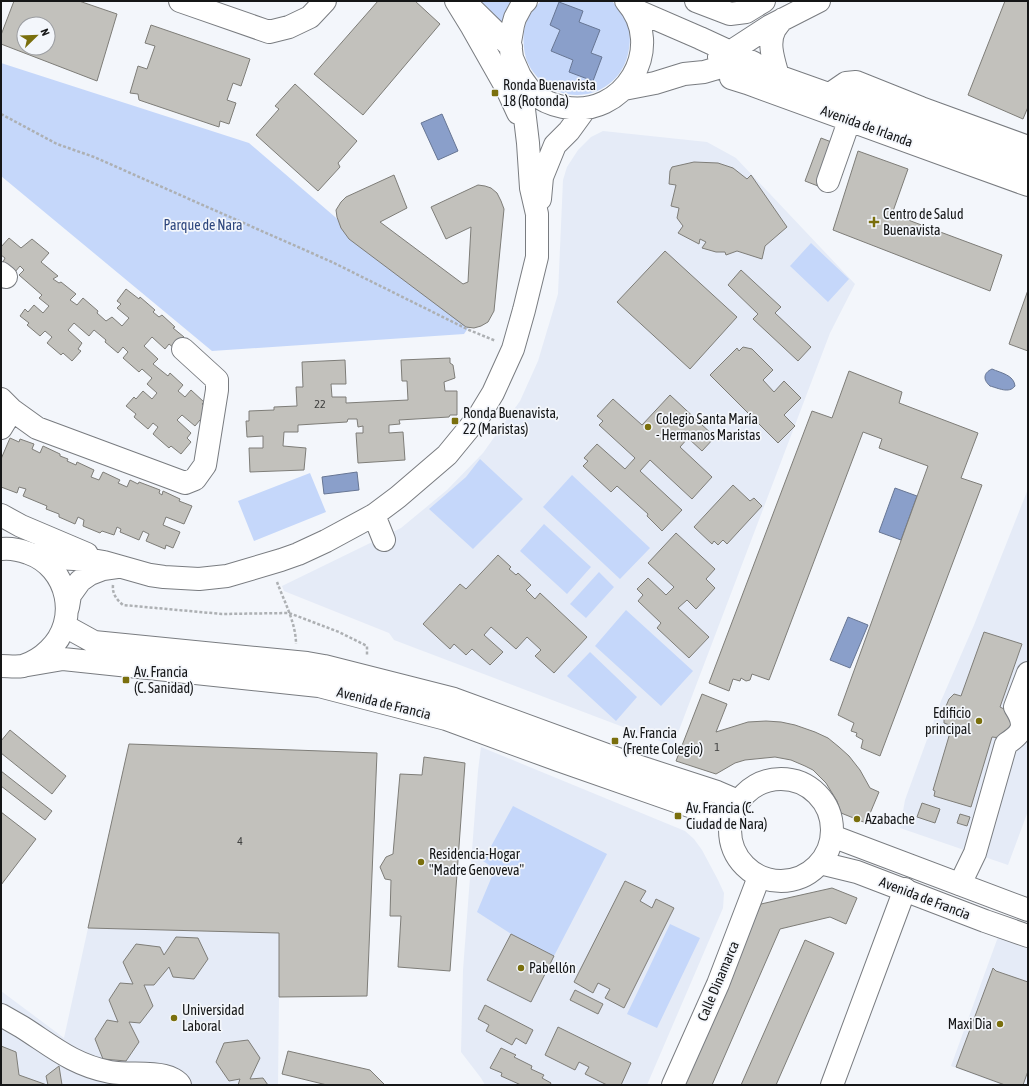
<svg xmlns="http://www.w3.org/2000/svg" width="1029" height="1086" viewBox="0 0 1029 1086" font-family="'Asap Condensed',sans-serif">
<style>
.built{fill:#e5ebf7}
.green{fill:#c5d7fa;fill-rule:evenodd}
.water{fill:#8a9fca;stroke:#677694}
.building{fill:#c2c1bc;stroke:#7e7d78;fill-rule:evenodd}
.lines{fill:none;stroke-linecap:round;stroke-linejoin:round}
.minor-casing{stroke:#797c80;stroke-width:24}
.major-casing{stroke:#797c80;stroke-width:24}
.path{stroke:#adb0b3;stroke-width:2.5;stroke-dasharray:3 2;stroke-linecap:butt}
.minor{stroke:#fff;stroke-width:22}
.major{stroke:#fff;stroke-width:22}
.poi-dot{fill:#7a6f0d;stroke:#f3f6fb;stroke-width:1.5}
.labels{text-anchor:middle;stroke-width:3.5;stroke-linejoin:round;paint-order:stroke}
.number-label{font-size:12px;fill:#404140}
.poi-label{font-size:14px;fill:#151617;stroke:#f3f6fb;text-anchor:start}
.street-label{font-size:14px;fill:#151617;stroke:#f3f6fb}
.park-label{font-size:14px;fill:#2e477e;stroke:#f3f6fb}
</style>
<rect width="100%" height="100%" fill="#f3f6fb"/>
<path class="built" d="M603,131L707,142L736,158L855,284L830,333L673,746L394,640L389,633L284,591L282,586L401,528L447,490L483,453L520,401L538,361L558,294L563,180L567,167L578,150L591,137Z
M1028,489V811L1008,865L900,828L905,800L941,701L974,625Z
M481,747L685,831L694,839L702,850L718,880L724,893L723,908L647,1085H485L481,1078L461,1052L463,970L478,771Z
M88,928L279,933V997L278,1085H1V991L64,1038Z
M998,937L1028,949V1085H1002L951,1066Z"/>
<path class="green" d="M473,1H511C506,11 502,19 501,30Z
M541,1H612C619,9 625,16 628,26C631,35 630,45 628,54C619,93 573,108 542,82C534,74 527,65 525,54C522,39 523,22 533,10C535,7 538,4 541,1ZM582,11L578,22L591,53L602,57L569,71L573,60L551,51L560,29Z
M1,63L249,143L356,235L473,321L464,334L212,351L1,176Z
M811,243L849,279L828,302L790,266Z
M480,459L523,499L473,549L429,509L466,477Z
M310,473L326,512L254,541L238,501Z
M572,475L650,548L620,579L543,507Z
M544,524L591,567L567,594L520,551Z
M599,572L614,587L586,618L570,604Z
M626,610L693,671L661,706L595,646Z
M590,652L637,697L616,721L567,676Z
M513,806L607,854L554,956L511,934L477,912L495,869L483,861Z
M670,924L700,938L657,1028L627,1014Z"/>
<path class="water" d="M559,2L583,11L579,22L600,30L591,53L602,57L593,81L569,72L573,60L551,51L560,30L550,25Z
M442,114L458,151L438,160L421,123Z
M992,369C1001,373 1014,375 1015,386C1009,394 998,388 990,386C983,380 983,373 992,369Z
M357,472L359,490L324,494L322,477Z
M895,488L917,496L901,540L879,532Z
M848,617L868,625L850,668L830,660Z"/>
<path class="building" d="M14,1H79L117,14L97,81L1,44V35ZM24,24H48V48H24Z
M378,1H415L440,24L363,115L314,74Z
M1005,1H1028V107L1023,119L968,95Z
M151,25L250,59L241,86L233,83L227,100L236,103L229,124L220,121L219,127L139,100L138,94L130,93L138,66L147,69L155,46L145,43Z
M295,84L357,141L338,163L340,167L318,191L256,135L279,109L275,106Z
M821,138L834,143L818,186L805,181Z
M858,151L908,169L892,214L1002,255L990,291L833,230Z
M694,162L718,163L733,168L747,179L751,175L787,227L765,246L762,259L737,251L726,255L725,252H716L702,248L706,242L700,239L699,244L678,233L683,226L677,218L679,208L671,206L676,185L669,184L670,171L672,167Z
M394,175L407,208L380,222L463,284L468,282L471,227L446,239L431,207L478,185L485,186L491,188L497,193L501,201L504,209L494,311L488,322L481,326L474,328L466,327L349,239L341,228L337,217L336,210L341,202L346,197Z
M9,238L21,248L32,239L49,253L41,262L58,276L53,279L59,283L61,282L76,294L70,300L77,305L83,298L98,311L97,313L106,321L112,317L122,326L129,318L117,308L121,304L117,301L126,289L139,299L140,297L155,310L153,312L159,317L162,315L175,327L173,328L184,337L174,348L169,344L165,349L152,337L144,346L158,359L153,364L168,376L170,373L183,385L178,391L185,397L191,390L204,402L202,404L213,413L204,422L200,420L195,426L182,415L177,420L191,433L187,438L191,442L181,454L171,446L169,448L153,434L158,427L153,423L148,429L134,417L136,414L126,406L134,397L136,399L143,391L152,399L157,393L147,384L152,378L142,369L139,372L123,358L128,352L123,347L118,353L105,342L106,340L94,330L89,336L74,323L68,330L82,343L78,349L81,351L72,361L63,353L61,355L47,343L52,337L45,331L40,336L27,325L29,323L20,316L25,309L28,312L34,305L43,313L49,306L39,298L42,295L19,275L24,270L20,266L15,272L3,262L5,258L1,255V247Z
M665,251L737,317L690,369L617,302Z
M741,270L781,307L775,313L811,347L798,361L753,319L758,314L728,285Z
M1028,290V351L1009,344Z
M743,347L752,349L773,370L763,380L774,392L784,381L801,398L784,415L795,426L778,443L710,375L737,348L739,351Z
M450,358V363L453,365L455,378L444,382L445,391H457V415H450L449,417L399,420L400,424L389,425V433L403,432L405,460L358,463L356,433H363V426L358,427L357,419H348L347,422L298,425V432H284L283,446L306,448L304,470L250,472L249,448H263V436L247,437L246,421H249V411L274,410V407L297,406L296,387H303L302,362L345,360L346,384H331L332,397H346V403L408,400L407,381H402L401,360Z
M849,371L902,392L899,403L978,433L961,478L982,485L880,756L861,748L863,740L856,736L857,733L851,731L854,723L838,715L928,466L879,448L882,439L863,432L769,680L752,674L750,680L746,681L741,678L740,681L733,679L729,691L709,683L812,411L832,418Z
M670,395L715,437L702,451L688,438L680,447L712,477L692,499L650,460L640,471L682,510L662,531L647,516L648,514L617,486L611,492L583,466L588,461L584,458L597,444L625,469L635,458L599,425L603,421L597,416L613,399L642,425Z
M10,438L19,442L20,439L34,444L32,449L40,453L43,446L60,454V456L68,459L67,461L76,465L77,462L94,470L91,477L99,480L103,472L120,480L118,483L127,487L130,480L138,484L139,482L160,490L159,493L162,495L163,491L180,499L179,501L192,506L184,524L166,517L163,525L180,532L173,548L166,545L165,549L146,541L149,534L143,531L139,540L120,532L121,529L117,527L114,535L102,531L100,533L83,526L84,520L78,517L75,524L59,517V514L46,509L47,506L23,496L26,489L19,487L17,493L1,487V459Z
M733,485L750,501L754,498L762,506L727,544L723,540L718,545L714,541L712,544L694,527Z
M676,533L715,569L706,579L715,588L696,609L687,600L678,608L709,637L689,658L657,628L661,623L638,601L643,595L637,589L648,578L666,595L674,587L648,563Z
M498,555L511,567L509,569L516,575L518,573L531,585L526,590L535,599L540,593L587,637L554,673L535,656L541,650L527,637L516,649L491,627L484,635L503,652L490,665L472,649L466,655L454,644L450,649L423,624L460,584L466,589Z
M984,632L1022,644L1000,707L1006,710L1014,725L1001,738L992,737L971,807L934,796L935,791L933,790L952,726L944,723V711L949,699L954,694L961,696Z
M702,694L727,704L716,732L748,722L766,721L781,722L795,725L815,732L828,738L839,747L849,756L860,770L870,788L879,792L866,823L841,813L837,801L826,783L813,770L805,766L791,760L775,757L745,760L735,763L716,774L676,761Z
M10,730L66,776L52,794L1,753V741Z
M129,744L377,753L367,996L279,997V933L88,928Z
M424,757L465,763L450,971L398,967L401,916H390L391,880L385,879L380,867L386,857L393,854L400,774L422,775Z
M1,771L52,811L45,820L1,786Z
M922,803L940,809L935,823L917,817Z
M1,812L36,839L1,885Z
M960,814L970,817L967,826L957,823Z
M625,881L646,891L640,901L652,908L656,899L674,908L624,1008L605,998L610,989L598,983L593,993L574,982Z
M832,888L857,898L846,924L830,917L780,929L712,1085H681L761,904Z
M511,934L554,956L531,1002L487,980Z
M176,937L198,938L208,959L194,979L173,977L169,967L154,985H144L153,1006L140,1023L129,1022L139,1042L126,1061L103,1059L95,1039L107,1020L118,1022L109,1000L120,983L133,984L123,962L136,944L160,947L164,955Z
M805,940L834,953L776,1085H741Z
M993,968L996,971L1028,982V1071L1023,1085H1005L956,1067Z
M575,990L603,1004L598,1014L570,1000Z
M485,1005L533,1030L526,1044L516,1038L512,1045L486,1031L489,1025L478,1019Z
M558,1027L631,1063L621,1085H607L585,1074L589,1067L579,1062L575,1070L545,1055Z
M248,1040L260,1058L250,1079L263,1078L268,1085H238L240,1079L229,1081L216,1062L224,1043Z
M1,1046L16,1052L19,1075L47,1085H1Z
M501,1048L516,1055L514,1057L532,1066L531,1069L544,1075L542,1078L551,1083L550,1085H521L501,1076L502,1073L490,1068Z
M288,1051L370,1070L385,1085H327L282,1074Z
M59,1066L62,1085H48L46,1076Z"/>
<g class="lines">
<defs>
<path id="minor" d="M180,1L269,32L289,27L310,17L325,1
M456,1L472,27L506,87L518,113
M696,1L730,14L746,12L764,1
M468,5L511,47
M633,9L700,38L754,63
M719,57L730,52L770,26L819,1
M520,76C524,82 528,88 533,93C541,100 553,105 563,107C624,120 667,47 626,1
M778,76C774,61 767,43 775,29C777,26 780,22 783,19
M731,78L747,83L964,162L1028,185
M624,89L655,83L684,74L704,72L728,65L739,66L778,76L1028,165
M830,94L846,83L856,82L921,108L1028,147
M828,181L854,107
M540,199L542,177L555,145L569,131L585,109
M1,273L6,277
M1,399L12,410L37,428L185,483L195,479L205,465L217,390V380L183,349
M1,428L12,410
M1,515L21,526L87,554
M374,515L384,540
M35,555L56,558L92,560L104,562L150,575L164,577L199,579L227,576L281,560L298,554L326,541L374,515L398,497L447,455L479,416L493,393L513,349L524,310L537,257V214L531,188L528,143L520,76L512,58L510,42L513,25L515,18L522,5L526,1
M68,607L70,595L80,581L90,574L103,569L117,567
M960,884L975,853L1006,744C1023,733 1027,726 1015,707L1028,673
M1,1015C8,1019 15,1023 22,1027C52,1046 73,1065 110,1072C127,1075 148,1072 165,1076C170,1077 178,1081 180,1085
M673,1085L718,984L759,877
M832,1085L905,889"/>
<path id="major" d="M1,549C10,548 20,550 28,553C69,567 80,621 49,650C42,657 32,663 23,666C16,667 8,666 1,666
M65,626L94,642L307,663L324,666L454,699L637,766L717,792L738,801
M22,666L63,659L319,686L446,719L558,760L721,817L730,822
M730 830a51 51 0 1 1 102 0a51 51 0 1 1-102 0Z
M832,836L1028,910
M820,863L857,872L985,921L1028,936"/>
</defs>
<use href="#minor" class="minor-casing"/>
<use href="#major" class="major-casing"/>
<path class="path" d="M1,114L57,144L94,157L332,262L469,330L496,341
M277,582C284,601 296,623 296,644
M113,585C112,594 117,600 123,605L222,614L289,613L339,632L367,646V656"/>
<use href="#minor" class="minor"/>
<use href="#major" class="major"/>
</g>
<g class="poi-dot">
<rect x="491" y="89" width="8" height="8" rx="2"/>
<path d="M872 216h4v4h4v4h-4v4h-4v-4h-4v-4h4z"/>
<rect x="451" y="417" width="8" height="8" rx="2"/>
<circle cx="648" cy="427" r="4"/>
<rect x="122" y="676" width="8" height="8" rx="2"/>
<circle cx="979" cy="721" r="4"/>
<rect x="611" y="737" width="8" height="8" rx="2"/>
<rect x="674" y="812" width="8" height="8" rx="2"/>
<circle cx="857" cy="819" r="4"/>
<circle cx="421" cy="862" r="4"/>
<circle cx="521" cy="968" r="4"/>
<circle cx="174" cy="1018" r="4"/>
<circle cx="1000" cy="1024" r="4"/>
</g>
<g class="labels">
<g class="number-label">
<text x="320" y="408">22</text>
<text x="717" y="751">1</text>
<text x="240" y="845">4</text>
</g>
<g class="poi-label">
<text x="503" y="90">Ronda Buenavista<tspan x="503" dy="16">18 (Rotonda)</tspan></text>
<text x="883" y="219">Centro de Salud<tspan x="883" dy="16">Buenavista</tspan></text>
<text x="463" y="418">Ronda Buenavista,<tspan x="463" dy="16">22 (Maristas)</tspan></text>
<text x="656" y="424">Colegio Santa María<tspan x="656" dy="16">- Hermanos Maristas</tspan></text>
<text x="134" y="677">Av. Francia<tspan x="134" dy="16">(C. Sanidad)</tspan></text>
<text x="971" y="718" text-anchor="end">Edificio<tspan x="971" dy="16">principal</tspan></text>
<text x="623" y="738">Av. Francia<tspan x="623" dy="16">(Frente Colegio)</tspan></text>
<text x="686" y="813">Av. Francia (C.<tspan x="686" dy="16">Ciudad de Nara)</tspan></text>
<text x="865" y="824">Azabache</text>
<text x="429" y="859">Residencia-Hogar<tspan x="429" dy="16">"Madre Genoveva"</tspan></text>
<text x="529" y="973">Pabellón</text>
<text x="182" y="1015">Universidad<tspan x="182" dy="16">Laboral</tspan></text>
<text x="992" y="1029" text-anchor="end">Maxi Dia</text>
</g>
<g class="street-label">
<text transform="translate(867 126) rotate(20)" y="5">Avenida de Irlanda</text>
<text transform="translate(384 703) rotate(14)" y="5">Avenida de Francia</text>
<text transform="translate(925 898) rotate(21)" y="5">Avenida de Francia</text>
<text transform="translate(718 981) rotate(-67)" y="5">Calle Dinamarca</text>
</g>
<g class="park-label">
<text x="203" y="230">Parque de Nara</text>
</g>
</g>
<rect width="1029" height="1086" fill="none" stroke="#151617" stroke-width="4"/>
<g transform="translate(36 36) rotate(67)"><circle r="19" fill="#f3f6fb" stroke="#9a9ca0"/>
<path d="M0-3L7 15L0 10L-7 15Z" fill="#7a6f0d"/>
<text y="-6" font-size="11" font-weight="bold" text-anchor="middle" fill="#151617">N</text>
</g>
</svg>
